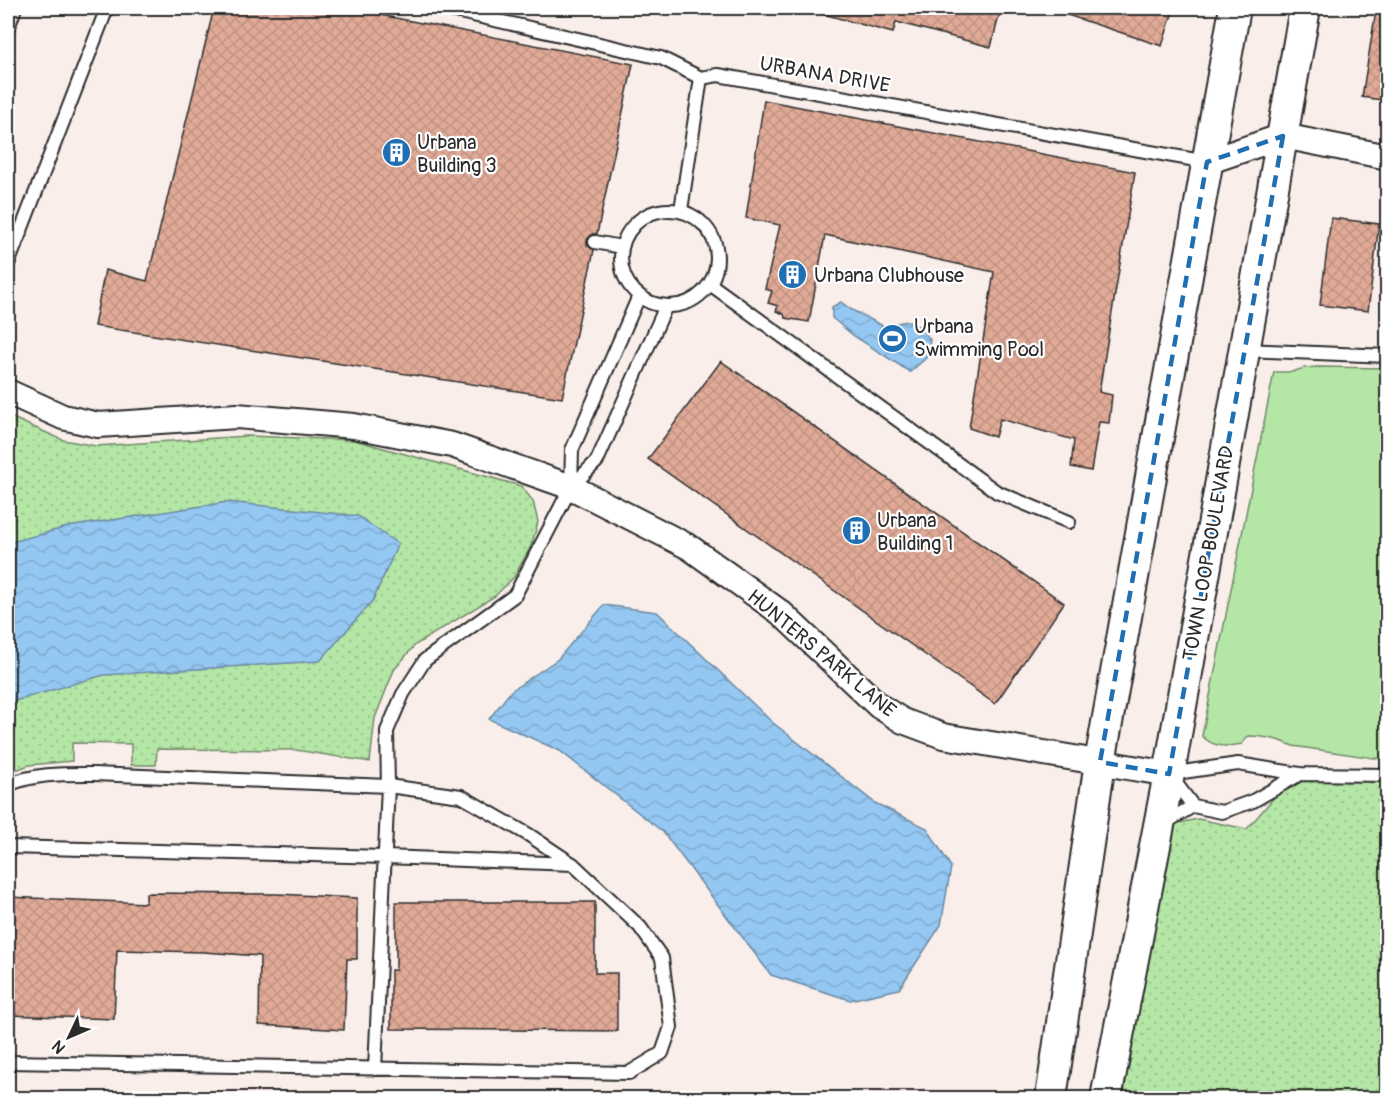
<svg xmlns="http://www.w3.org/2000/svg" width="1395" height="1106" viewBox="0 0 1395 1106" font-family="Pangolin,sans-serif">
<style>
.grass{fill:url(#grass-dots);stroke:#708868;stroke-width:1.5}
.park{fill:#b4e6a6;stroke:#708868;stroke-width:1.5}
.water{fill:url(#water-waves);stroke:#6a89a2;stroke-width:1.5}
.building{fill:url(#building-cross-hatch);stroke:#2b2b2b;stroke-width:1.5}
.lines{fill:none;stroke-linecap:round;stroke-linejoin:round}
.service-casing{stroke:#2b2b2b;stroke-width:16}
.minor-casing{stroke:#2b2b2b;stroke-width:28}
.tertiary-casing{stroke:#2b2b2b;stroke-width:34}
.service{stroke:#fff;stroke-width:12}
.minor{stroke:#fff;stroke-width:24}
.tertiary{stroke:#fff;stroke-width:30}
.marked{fill:none;stroke:#1f6fb2;stroke-width:4.5;stroke-dasharray:12 8;stroke-linejoin:round}
.labels{text-anchor:middle;stroke-width:4.5;stroke-linejoin:round;paint-order:stroke}
.street-label{font-size:20px;fill:#2b2b2b;stroke:#fff}
.poi-label{font-size:20px;fill:#2b2b2b;stroke:#fff;text-anchor:start}
</style>
<defs>
<pattern id="grass-dots" width="8" height="8" patternUnits="userSpaceOnUse" patternTransform="scale(1.5)"><rect width="8" height="8" fill="#b4e6a6"/><path d="M2 2h.1M6 6h.1" fill="none" stroke="#9bc58f" stroke-width="1.8" stroke-linecap="round"/></pattern>
<pattern id="water-waves" width="16" height="10" patternUnits="userSpaceOnUse" patternTransform="scale(1.5)"><rect width="16" height="10" fill="#94c7f1"/><path d="M0 5q4-4 8 0t8 0" fill="none" stroke="#80abcf"/></pattern>
<pattern id="building-cross-hatch" width="8" height="8" patternUnits="userSpaceOnUse" patternTransform="scale(1.5)"><rect width="8" height="8" fill="#e0aa97"/><path d="M0 0l8 8M0 8l8-8" fill="none" stroke="#c09282"/></pattern>
</defs>
<rect width="100%" height="100%" fill="#f9eeea"/>
<filter id="ink" filterUnits="userSpaceOnUse"><feTurbulence type="fractalNoise" baseFrequency=".0167" numOctaves="2"/><feDisplacementMap in="SourceGraphic" scale="12" xChannelSelector="R" yChannelSelector="G"/><feConvolveMatrix kernelMatrix="1 2 1 2 8 2 1 2 1" color-interpolation-filters="sRGB"/></filter>
<g filter="url(#ink)">
<path class="grass" d="M8,416L63,440L96,446L247,436L354,440L521,486L533,501L538,522L532,544L514,577L495,596L415,645L394,670L375,718L370,762L296,750L157,749L156,765H131V744L72,743V761L29,765L8,773Z
M1300,774L1387,783V1098H1106L1159,827L1198,819L1247,829L1277,794Z"/>
<path class="park" d="M1318,367L1387,368V760L1293,746C1278,739 1265,736 1248,736L1242,744C1226,747 1214,748 1202,736L1274,372H1292L1304,368Z"/>
<path class="water" d="M841,302L852,310L887,328C906,316 918,321 930,340L927,357L910,372L854,336L832,318V307Z
M228,502L358,516L398,544L373,600L320,661L104,675L8,703V543L67,527Z
M604,605L657,612L772,722L875,803L927,828L951,867L941,925L899,989L850,1000L771,975L663,832L560,751L489,719L511,691L558,659Z"/>
<path class="building" d="M214,8H344L633,64L597,234H592L587,240V245L594,250L562,398L94,326L105,270L147,281Z
M823,8H1001L991,47L896,22L893,33L823,14Z
M1058,8H1174L1162,46L1058,12Z
M1376,10L1388,11V101L1362,97Z
M764,100L1135,172L1099,392L1112,395L1109,423L1099,422L1091,471L1071,467L1074,440L1000,419L995,437L969,428L994,272L825,235L809,322L785,318L784,314L776,311L778,306L768,303L772,291L765,289L780,225L746,218Z
M1331,218L1379,224L1368,311L1320,305Z
M721,361L1064,603L995,704L648,459Z
M146,893L277,894L357,898V959H347L344,1030L259,1025L260,956L203,952L117,950L114,1019L8,1015V897L146,903Z
M396,902H595V973H617V1031L391,1029V970H396Z"/>
<g class="lines">
<defs>
<path id="service" d="M442,8L661,58L701,78L718,75L1207,162
M8,28L15,8
M621 258a48 48 0 1 1 96 0a48 48 0 1 1-96 0Z
M681,210L701,78
M595,242L621,247
M8,264L107,8
M710,284L997,492L1069,522
M1245,350L1388,356
M571,487L572,450L639,296
M8,785C35,773 65,774 94,774L388,786L375,1069
M1193,806L1169,774L1238,764L1300,774L1388,775
M1163,824L1193,806L1222,812L1253,801L1300,774
M8,847L385,857L573,864
M8,1062L629,1073L662,1053L671,1027L662,958L640,927L574,865L529,835L461,796L388,786L387,731L403,694L425,660L515,595L571,487L597,461L666,306"/>
<path id="minor" d="M1207,162L1283,136L1388,157
M8,392L63,417L98,425L237,416L354,426L452,445L571,487L689,547L781,613L879,706L903,721L943,736L1169,774"/>
<path id="tertiary" d="M1051,1098L1100,762L1235,8
M1106,1098L1169,774L1305,8"/>
</defs>
<use href="#service" class="service-casing"/>
<use href="#minor" class="minor-casing"/>
<use href="#tertiary" class="tertiary-casing"/>
<use href="#service" class="service"/>
<use href="#minor" class="minor"/>
<use href="#tertiary" class="tertiary"/>
</g>
</g>
<path class="marked" d="M1283,136L1169,774L1100,762L1207,162Z"/>
<defs>
<symbol id="building-disc" viewBox="-11 -11 22 22"><circle r="9.5" fill="#1f6fb2" stroke="#fff"/><path d="M-4-6H4V6H1V3H-1V6H-4ZM-2.5-4.3h1.7v1.8h-1.7ZM.8-4.3h1.7v1.8H.8ZM-2.5-1h1.7V.8h-1.7ZM.8-1h1.7V.8H.8Z" fill="#fff"/></symbol>
<symbol id="stadium-disc" viewBox="-11 -11 22 22"><circle r="9.5" fill="#1f6fb2" stroke="#fff"/><path d="M0-5a6.5 5 0 1 0 0 10a6.5 5 0 1 0 0-10ZM-3.5-1.8h7v3.6h-7Z" fill="#fff"/></symbol>
</defs>
<g fill-rule="evenodd">
<use href="#building-disc" x="380" y="136" width="33" height="33"/>
<use href="#building-disc" x="776" y="258" width="33" height="33"/>
<use href="#stadium-disc" x="876" y="322" width="33" height="33"/>
<use href="#building-disc" x="840" y="514" width="33" height="33"/>
</g>
<g class="labels">
<g class="street-label">
<text transform="translate(825 74) rotate(10)" y="7">URBANA DRIVE</text>
<text transform="translate(1208 553) rotate(-80)" y="7">TOWN LOOP BOULEVARD</text>
<text transform="translate(822 653) rotate(40)" y="7">HUNTERS PARK LANE</text>
</g>
<g class="poi-label">
<text x="417" y="149">Urbana<tspan x="417" dy="23">Building 3</tspan></text>
<text x="814" y="282">Urbana Clubhouse</text>
<text x="914" y="333">Urbana<tspan x="914" dy="23">Swimming Pool</tspan></text>
<text x="877" y="527">Urbana<tspan x="877" dy="23">Building 1</tspan></text>
</g>
</g>
<rect width="1395" height="1106" fill="none" stroke="#fff" stroke-width="30"/>
<rect x="15" y="15" width="1365" height="1076" fill="none" stroke="#2b2b2b" stroke-width="2" filter="url(#ink)"/>
<g transform="translate(69 1037) rotate(226)" stroke="#ffffff" stroke-width="4.5" paint-order="stroke">
<path d="M0-4.5L10 22L0 15L-10 22Z" fill="#2b2b2b"/>
<text y="-9" font-size="16" font-weight="bold" text-anchor="middle" fill="#2b2b2b">N</text>
</g>
</svg>
